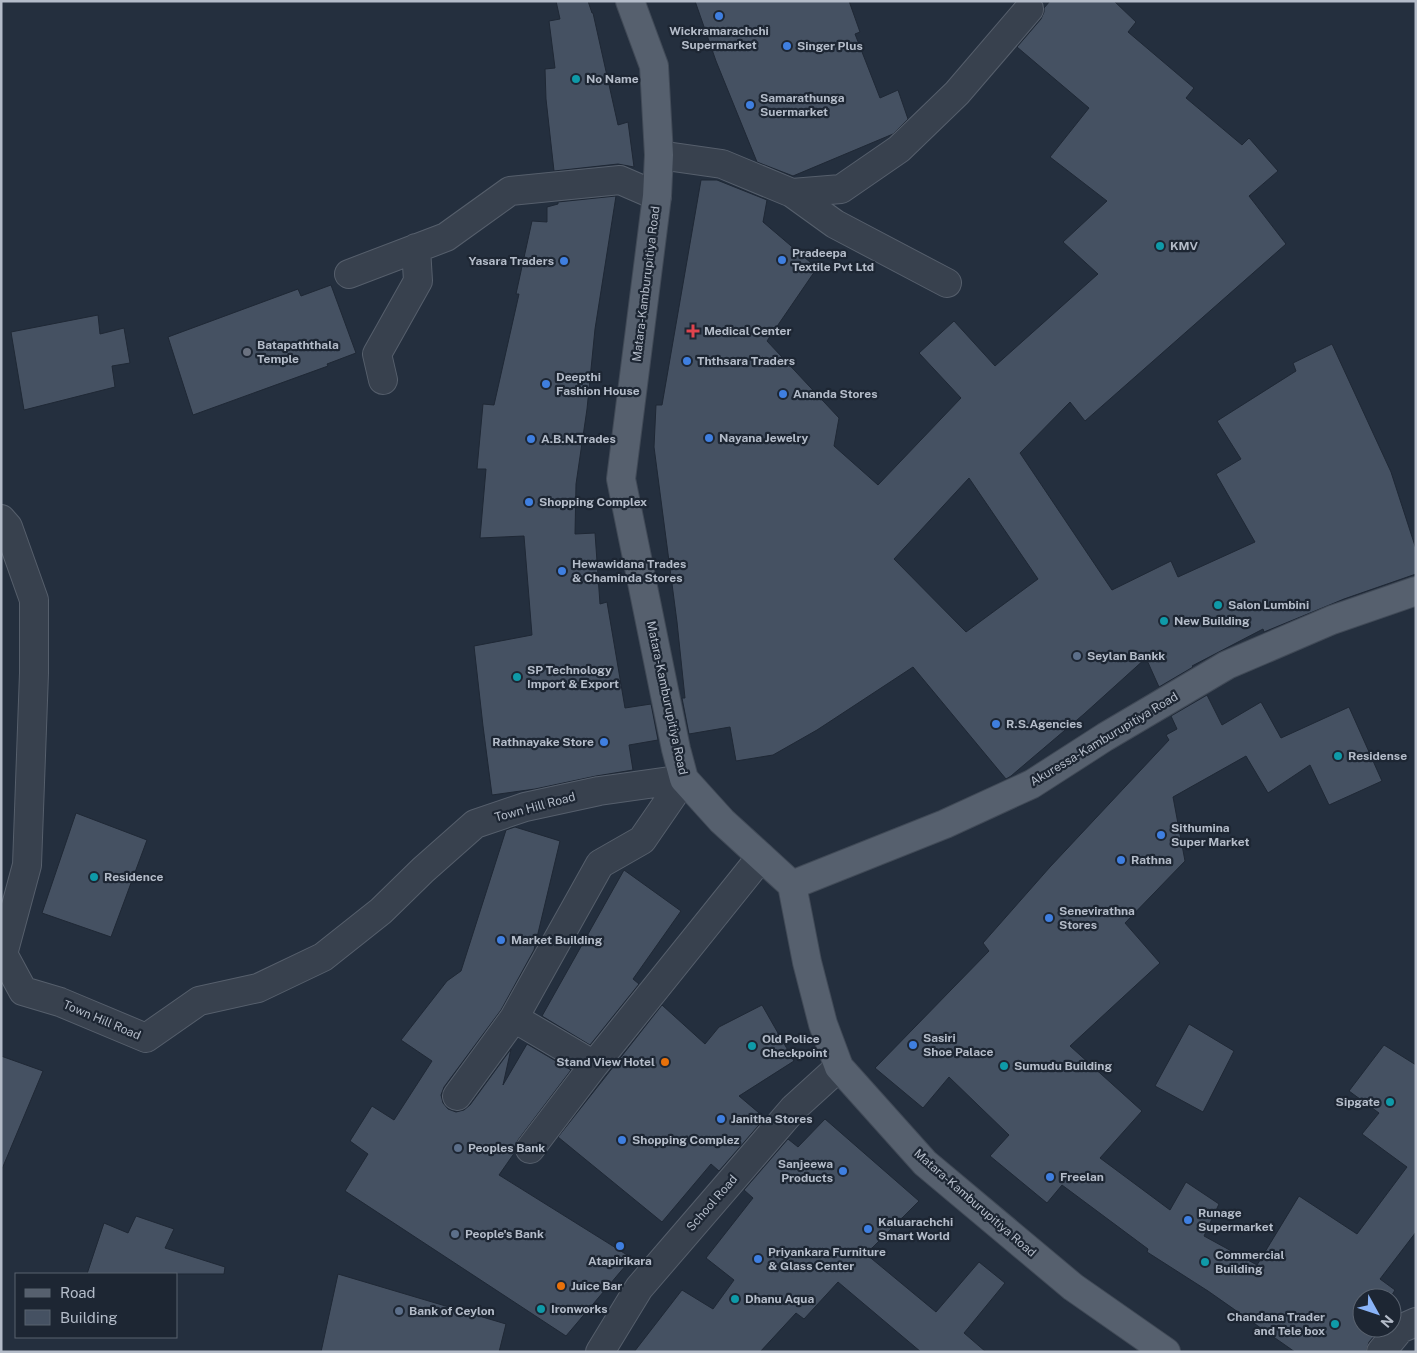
<svg xmlns="http://www.w3.org/2000/svg" width="1417" height="1353" viewBox="0 0 1417 1353" font-family="'Public Sans',sans-serif">
<style>
.building{fill:#455162;stroke:#1f2835;fill-rule:evenodd}
.lines{fill:none;stroke-linecap:round;stroke-linejoin:round}
.street-casing{stroke:#565f6c;stroke-width:30}
.primary-casing{stroke:#414a57;stroke-width:30}
.street{stroke:#38414e;stroke-width:28}
.primary{stroke:#56606e;stroke-width:28}
.shop-dot{fill:#3f7fe0;stroke:#1d2633;stroke-width:2}
.culture-dot{fill:#0f9aa8;stroke:#1d2633;stroke-width:2}
.health-dot{fill:#e0444e;stroke:#1d2633;stroke-width:2}
.worship-dot{fill:#6b7280;stroke:#1d2633;stroke-width:2}
.service-dot{fill:#5c6f8a;stroke:#1d2633;stroke-width:2}
.food-dot{fill:#e8710a;stroke:#1d2633;stroke-width:2}
.labels{text-anchor:middle;stroke-width:4.5;stroke-linejoin:round;paint-order:stroke}
.poi-label{font-size:12px;font-weight:bold;fill:#b4bcc9;stroke:#1d2633;text-anchor:start}
.street-label{font-size:12px;fill:#b4bcc9;stroke:#1d2633}
</style>
<rect width="100%" height="100%" fill="#242f3e"/>
<path class="building" d="M556,1H588L592,13H593L618,125L628,122L634,167L618,164L554,171L546,99L545,69L555,68L549,21L560,19Z
M695,1H849L860,32L855,34L880,98L898,90L908,119L893,134L793,176L757,162L716,61Z
M1050,1H1114L1136,22L1128,32L1194,88L1186,98L1242,145L1249,138L1278,171L1249,196L1286,244L1085,421L1070,402L1020,453L1112,590L1171,561L1178,577L1255,542L1216,474L1241,459L1217,421L1296,371L1293,363L1332,344L1391,472L1416,549V574L1344,599L1264,632L1263,629L1192,666L1193,667L1159,687L1146,658L1084,714L1011,776L1006,779L913,667L817,730L773,755L736,761L730,727L689,734L682,698H685L677,622L654,447L656,405H662L701,180H717L767,200L763,222L817,268L767,341L839,418L834,446L878,485L961,398L919,353L954,321L995,366L1098,274L1063,242L1107,201L1050,157L1089,108L1017,47L1041,19L1044,12V8ZM969,478L1038,579L966,632L894,559Z
M616,196L595,329L587,409L576,484L575,534L595,533L600,604L607,602L625,708L651,704L658,740L629,745L633,770L596,776L535,789L492,795L483,726L474,646L532,635L524,536L480,538L486,469H477L483,404L494,405L519,294H516L532,221L547,222V207L558,204V202Z
M331,285L356,353L327,364L328,366L193,415L168,337L298,289L301,296Z
M98,315L100,334L124,328L130,363L112,366L115,387L24,410L11,332Z
M1207,695L1222,725L1261,702L1281,738L1349,707L1382,781L1329,805L1310,765L1268,793L1246,756L1173,797L1185,861L1125,923L1160,963L1070,1046L1142,1111L1100,1158L1170,1210L1186,1182L1219,1204L1204,1236L1257,1265L1299,1196L1357,1234L1407,1167L1362,1134L1379,1113L1349,1091L1384,1045L1416,1065V1232L1380,1279L1395,1290L1390,1298H1362V1328H1381L1369,1342L1366,1352H1295L1208,1291L1147,1252L1148,1249L1062,1185L1047,1203L990,1156L1009,1135L949,1077L923,1108L875,1068L989,951L983,943L1050,867L1169,740L1166,735L1177,729L1171,716Z
M76,813L147,840L111,937L42,913Z
M515,827L560,841L534,950L501,1010L444,1087L441,1095L443,1103L448,1109L456,1112L464,1110L470,1105L511,1049L503,1085L527,1044L571,1070L518,1140L515,1147V1152L499,1175L632,1258L566,1336L345,1191L368,1154L350,1141L372,1106L394,1120L432,1061L401,1040L447,981L461,971L506,830Z
M624,870L681,911L633,979L639,984L590,1045L542,1016Z
M662,1005L705,1044L719,1027L762,1005L794,1061L739,1096L765,1118L719,1171L711,1164L662,1222L558,1137Z
M1189,1024L1234,1051L1203,1112L1155,1086Z
M1,1056L43,1071L2,1169H1Z
M825,1119L919,1201L866,1254L936,1312L979,1262L1005,1283L964,1333L986,1352H921L838,1282L804,1319L796,1313L760,1352H634L682,1290L713,1309L734,1280L706,1258L753,1198L744,1190L788,1139L798,1147Z
M136,1216L174,1229L165,1248L225,1267L224,1274H87L104,1223L128,1233Z
M338,1274L506,1324L499,1352H321Z"/>
<g class="lines">
<defs>
<path id="street" d="M659,155L722,164L792,193L835,224L947,283
M792,193L841,189L899,149L957,93L1029,9
M349,274L446,237L510,191L620,180L657,196
M383,380L377,354L418,281L416,248
M1,519L8,527L34,600V673L27,865L3,954L23,991L60,1002L146,1038L199,1001L258,988L323,957L381,911L423,870L475,824L525,807L599,791L684,779
M514,1018L594,1065
M457,1096L514,1018L600,864L642,840L684,779
M530,1149L594,1065L761,857
M600,1352L639,1288L794,1108L839,1067
M1381,1352L1400,1329L1416,1322"/>
<path id="primary" d="M630,1L654,66L659,155L657,196L621,479L676,749L684,779L722,821L792,885L807,962L823,1024L839,1067L925,1163L1073,1287L1166,1352
M792,885L945,824L1032,784L1105,737L1227,665L1332,620L1416,591"/>
</defs>
<use href="#street" class="street-casing"/>
<use href="#primary" class="primary-casing"/>
<use href="#street" class="street"/>
<use href="#primary" class="primary"/>
</g>
<g class="shop-dot">
<circle cx="719" cy="16" r="5"/>
<circle cx="787" cy="46" r="5"/>
<circle cx="750" cy="105" r="5"/>
<circle cx="782" cy="260" r="5"/>
<circle cx="564" cy="261" r="5"/>
<circle cx="687" cy="361" r="5"/>
<circle cx="546" cy="384" r="5"/>
<circle cx="783" cy="394" r="5"/>
<circle cx="709" cy="438" r="5"/>
<circle cx="531" cy="439" r="5"/>
<circle cx="529" cy="502" r="5"/>
<circle cx="562" cy="571" r="5"/>
<circle cx="996" cy="724" r="5"/>
<circle cx="604" cy="742" r="5"/>
<circle cx="1161" cy="835" r="5"/>
<circle cx="1121" cy="860" r="5"/>
<circle cx="1049" cy="918" r="5"/>
<circle cx="501" cy="940" r="5"/>
<circle cx="913" cy="1045" r="5"/>
<circle cx="721" cy="1119" r="5"/>
<circle cx="622" cy="1140" r="5"/>
<circle cx="843" cy="1171" r="5"/>
<circle cx="1050" cy="1177" r="5"/>
<circle cx="1188" cy="1220" r="5"/>
<circle cx="868" cy="1229" r="5"/>
<circle cx="620" cy="1246" r="5"/>
<circle cx="758" cy="1259" r="5"/>
</g>
<g class="culture-dot">
<circle cx="576" cy="79" r="5"/>
<circle cx="1160" cy="246" r="5"/>
<circle cx="1218" cy="605" r="5"/>
<circle cx="1164" cy="621" r="5"/>
<circle cx="517" cy="677" r="5"/>
<circle cx="1338" cy="756" r="5"/>
<circle cx="94" cy="877" r="5"/>
<circle cx="752" cy="1046" r="5"/>
<circle cx="1004" cy="1066" r="5"/>
<circle cx="1390" cy="1102" r="5"/>
<circle cx="1205" cy="1262" r="5"/>
<circle cx="735" cy="1299" r="5"/>
<circle cx="541" cy="1309" r="5"/>
<circle cx="1335" cy="1324" r="5"/>
</g>
<path class="health-dot" d="M690.5 323.5h5v5h5v5h-5v5h-5v-5h-5v-5h5z"/>
<circle class="worship-dot" cx="247" cy="352" r="5"/>
<g class="service-dot">
<circle cx="1077" cy="656" r="5"/>
<circle cx="458" cy="1148" r="5"/>
<circle cx="455" cy="1234" r="5"/>
<circle cx="399" cy="1311" r="5"/>
</g>
<g class="food-dot">
<circle cx="665" cy="1062" r="5"/>
<circle cx="561" cy="1286" r="5"/>
</g>
<g class="labels">
<g class="poi-label">
<text x="719" y="35" text-anchor="middle">Wickramarachchi<tspan x="719" dy="14">Supermarket</tspan></text>
<text x="797" y="50">Singer Plus</text>
<text x="586" y="83">No Name</text>
<text x="760" y="102">Samarathunga<tspan x="760" dy="14">Suermarket</tspan></text>
<text x="1170" y="250">KMV</text>
<text x="792" y="257">Pradeepa<tspan x="792" dy="14">Textile Pvt Ltd</tspan></text>
<text x="554" y="265" text-anchor="end">Yasara Traders</text>
<text x="704" y="335">Medical Center</text>
<text x="257" y="349">Batapaththala<tspan x="257" dy="14">Temple</tspan></text>
<text x="697" y="365">Ththsara Traders</text>
<text x="556" y="381">Deepthi<tspan x="556" dy="14">Fashion House</tspan></text>
<text x="793" y="398">Ananda Stores</text>
<text x="719" y="442">Nayana Jewelry</text>
<text x="541" y="443">A.B.N.Trades</text>
<text x="539" y="506">Shopping Complex</text>
<text x="572" y="568">Hewawidana Trades<tspan x="572" dy="14">&amp; Chaminda Stores</tspan></text>
<text x="1228" y="609">Salon Lumbini</text>
<text x="1174" y="625">New Building</text>
<text x="1087" y="660">Seylan Bankk</text>
<text x="527" y="674">SP Technology<tspan x="527" dy="14">Import &amp; Export</tspan></text>
<text x="1006" y="728">R.S.Agencies</text>
<text x="594" y="746" text-anchor="end">Rathnayake Store</text>
<text x="1348" y="760">Residense</text>
<text x="1171" y="832">Sithumina<tspan x="1171" dy="14">Super Market</tspan></text>
<text x="1131" y="864">Rathna</text>
<text x="104" y="881">Residence</text>
<text x="1059" y="915">Senevirathna<tspan x="1059" dy="14">Stores</tspan></text>
<text x="511" y="944">Market Building</text>
<text x="923" y="1042">Sasiri<tspan x="923" dy="14">Shoe Palace</tspan></text>
<text x="762" y="1043">Old Police<tspan x="762" dy="14">Checkpoint</tspan></text>
<text x="655" y="1066" text-anchor="end">Stand View Hotel</text>
<text x="1014" y="1070">Sumudu Building</text>
<text x="1380" y="1106" text-anchor="end">Sipgate</text>
<text x="731" y="1123">Janitha Stores</text>
<text x="632" y="1144">Shopping Complez</text>
<text x="468" y="1152">Peoples Bank</text>
<text x="833" y="1168" text-anchor="end">Sanjeewa<tspan x="833" dy="14">Products</tspan></text>
<text x="1060" y="1181">Freelan</text>
<text x="1198" y="1217">Runage<tspan x="1198" dy="14">Supermarket</tspan></text>
<text x="878" y="1226">Kaluarachchi<tspan x="878" dy="14">Smart World</tspan></text>
<text x="465" y="1238">People's Bank</text>
<text x="768" y="1256">Priyankara Furniture<tspan x="768" dy="14">&amp; Glass Center</tspan></text>
<text x="1215" y="1259">Commercial<tspan x="1215" dy="14">Building</tspan></text>
<text x="620" y="1265" text-anchor="middle">Atapirikara</text>
<text x="571" y="1290">Juice Bar</text>
<text x="745" y="1303">Dhanu Aqua</text>
<text x="551" y="1313">Ironworks</text>
<text x="409" y="1315">Bank of Ceylon</text>
<text x="1325" y="1321" text-anchor="end">Chandana Trader<tspan x="1325" dy="14">and Tele box</tspan></text>
</g>
<g class="street-label">
<text transform="translate(646 284) rotate(-83)" y="4">Matara-Kamburupitiya Road</text>
<text transform="translate(667 698) rotate(78)" y="4">Matara-Kamburupitiya Road</text>
<text transform="translate(1104 739) rotate(-31)" y="4">Akuressa-Kamburupitiya Road</text>
<text transform="translate(535 807) rotate(-15)" y="4">Town Hill Road</text>
<text transform="translate(102 1020) rotate(23)" y="4">Town Hill Road</text>
<text transform="translate(712 1203) rotate(-49)" y="4">School Road</text>
<text transform="translate(975 1203) rotate(41)" y="4">Matara-Kamburupitiya Road</text>
</g>
</g>
<rect width="1417" height="1353" fill="none" stroke="#b4bcc9" stroke-width="5"/>
<rect x="15" y="1273" width="162" height="65" fill="#1d2633" stroke="#59626f"/>
<rect x="25" y="1289" width="25" height="8" fill="#56606e" stroke="#59626f"/>
<text x="60" y="1298" font-size="15" fill="#b4bcc9">Road</text>
<rect x="25" y="1310" width="25" height="15" fill="#455162" stroke="#59626f"/>
<text x="60" y="1323" font-size="15" fill="#b4bcc9">Building</text>
<g transform="translate(1377 1313) rotate(130)"><circle r="24" fill="#1d2633" stroke="#59626f"/>
<path d="M0-4L9 19L0 12L-9 19Z" fill="#8ab4f8"/>
<text y="-8" font-size="14" font-weight="bold" text-anchor="middle" fill="#b4bcc9">N</text>
</g>
</svg>
